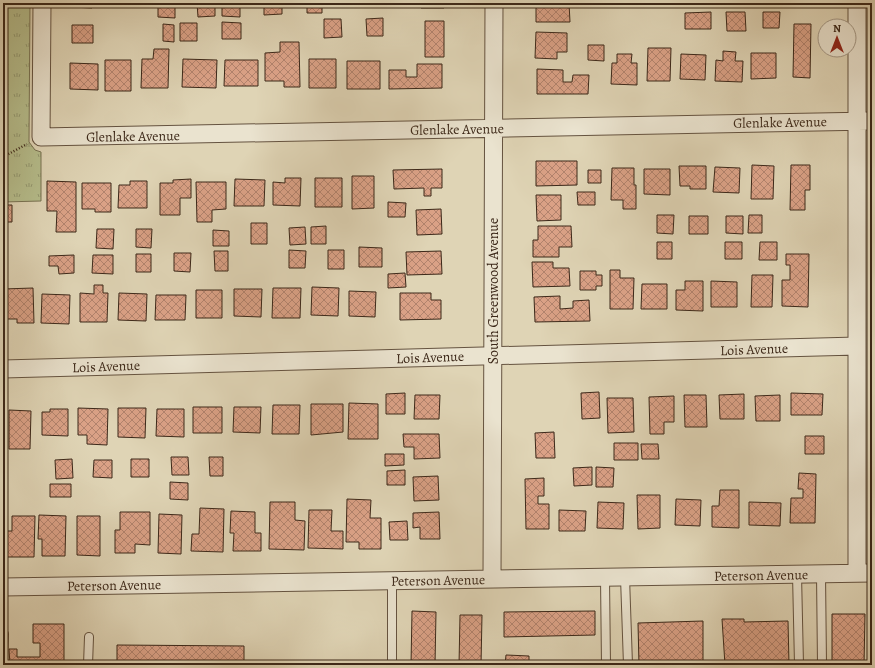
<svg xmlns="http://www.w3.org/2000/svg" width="875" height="668" viewBox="0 0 875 668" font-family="Alegreya,serif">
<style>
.grass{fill:url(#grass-tufts);stroke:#787252}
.building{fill:url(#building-cross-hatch);stroke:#3c2819}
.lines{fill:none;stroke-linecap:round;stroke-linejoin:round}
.service-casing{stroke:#655340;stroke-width:10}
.minor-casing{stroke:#655340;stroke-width:19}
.path{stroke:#3c2819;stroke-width:2.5;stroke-dasharray:1 2;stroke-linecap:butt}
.service{stroke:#eae3cf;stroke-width:8}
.minor{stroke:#eae3cf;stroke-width:17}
.labels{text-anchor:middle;stroke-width:3;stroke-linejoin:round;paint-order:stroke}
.street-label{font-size:14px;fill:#3c2819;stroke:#eae3cf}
</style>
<defs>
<pattern id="grass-tufts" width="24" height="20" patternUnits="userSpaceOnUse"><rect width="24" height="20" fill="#b5bc8b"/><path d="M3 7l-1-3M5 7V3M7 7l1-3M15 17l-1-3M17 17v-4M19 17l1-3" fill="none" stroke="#949971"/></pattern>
<pattern id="building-cross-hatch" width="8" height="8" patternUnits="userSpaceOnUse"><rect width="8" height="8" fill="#daa186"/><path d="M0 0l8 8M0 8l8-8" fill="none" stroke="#b2836d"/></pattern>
</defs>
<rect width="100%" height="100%" fill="#dfd4b5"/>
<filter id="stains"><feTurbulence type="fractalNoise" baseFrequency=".005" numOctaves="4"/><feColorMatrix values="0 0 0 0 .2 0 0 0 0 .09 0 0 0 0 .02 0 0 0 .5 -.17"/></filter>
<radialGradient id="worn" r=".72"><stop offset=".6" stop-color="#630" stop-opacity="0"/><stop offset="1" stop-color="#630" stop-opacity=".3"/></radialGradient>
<path class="grass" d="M3,3H30L29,142L35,150L41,152V201L3,202Z"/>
<path class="building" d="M72,3H93L92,8L72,7Z
M158,3H175V18L158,17Z
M197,3H215V16L198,17Z
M222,3H240V17L222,16Z
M264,3H282V14L264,15Z
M307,3H322V13H307Z
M421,3H444V8H421Z
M536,3H569L570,22H536Z
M765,3H781V6L765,5Z
M711,12V29H685V13Z
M726,12H745L746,31H727Z
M763,12H780L779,28H763Z
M383,18V36H367L366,19Z
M324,19H341L342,37L324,38Z
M425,21H444V57H425Z
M222,22L241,23V39H222Z
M180,23H197V41H180Z
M163,24L174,25V42L163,41Z
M794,24H811L810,78L793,77Z
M72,25H93V43H72Z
M536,32L567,33V52H557V59L535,58Z
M280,42H299L300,87H284V81H265V53L280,52Z
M588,45H604V61L588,60Z
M648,48H671L670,81H647Z
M154,49H169L168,88H141L142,59H153Z
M723,51L736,52L735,61H743L742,82L715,81L716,60L723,61Z
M751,53H776V78L751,79Z
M617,54H632L631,63H637V85L611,84L612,63H617Z
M681,54L706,55L705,80L680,79Z
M183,59L217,60L216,88L182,87Z
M309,59H336V88H309Z
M105,60H131V91H105Z
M225,60H258V86H224Z
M347,61H380V89H347Z
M70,63L98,64V90L70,89Z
M417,64H442V88L389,89V70H406V77H417Z
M537,69L563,70V82H572L573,75H589L588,94H537Z
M536,161H577V185L536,186Z
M752,165L774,166L773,199H751Z
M791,165H810V190H805V210H790Z
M679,166H706V189H690V186H680Z
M715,167L740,168L739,193L713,192Z
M612,168H634V185H636V209H623V200H611Z
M442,169V188H431V196H424V188L394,189L393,170Z
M644,169H670V195L644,194Z
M588,170H601V183H588Z
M352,176H374V208L352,209Z
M285,178H301L300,206L273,205V182L285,183Z
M315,178H342V207H315Z
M191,179V198H180V215H160V183H173V180Z
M235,179L265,180L264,206H234Z
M47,181L76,182V232H56L57,211H47Z
M130,181H147V208H118L119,185H130Z
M196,182H226V209L212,210V222H197Z
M82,183H111V212H95V209H82Z
M577,192H595V205H578Z
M536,195H561V220L537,221Z
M388,202L406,203L405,217H388Z
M3,205H12V222H3Z
M441,209L442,234L417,235L416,210Z
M657,215H674L673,234L657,233Z
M749,215H762V233H748Z
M689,216H708V234H689Z
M726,216H743V234L726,233Z
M251,223H267V244H251Z
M326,226V244H311V227Z
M538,226H571L572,247H559V257H533V240H538Z
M305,227L306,244L290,245L289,228Z
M97,229H114L113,249L96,248Z
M136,229H152L151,248L136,247Z
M213,230L229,231V246H213Z
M657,242H672V259H657Z
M725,242H742V259H725Z
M760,242H777V260H759Z
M359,247L382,248V267H359Z
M289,250L306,251L305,268H289Z
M328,250H344V269H328Z
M214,251H228V271H215Z
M441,251L442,274L407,275L406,252Z
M174,253H191L190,272L174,271Z
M136,254H151V272H136Z
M786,254H809L808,307L782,306V280H790V265H786Z
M74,255V273L59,274L58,266H49V256Z
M93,255H113V274L92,273Z
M532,262H553V268H569L570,286L533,287Z
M610,270H620V278H634L633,309H610Z
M580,271H596V275H602V286H596V290H580Z
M405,273L406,287L388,288V274Z
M752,275H773L772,307H751Z
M685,281H703V311L676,310V290H685Z
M711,281L737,282V307H711Z
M642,284H667V309H641Z
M94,285H103V293H108L107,322H80V293L94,294Z
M312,287L339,288L338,316L311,315Z
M33,288L34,323H17V319H3V289Z
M273,288H301L300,318H272Z
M234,289H262L261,317L234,316Z
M196,290H222V318H196Z
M349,291L376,292L375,317L349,316Z
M119,293L147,294L146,321L118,320Z
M400,293H431V300H441V319L400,320Z
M42,294L70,295L69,324L41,323Z
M156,295H186L185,320H155Z
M560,296V309L573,308V301L589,300L590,321L535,322L534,297Z
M599,392L600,418L582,419L581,393Z
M405,393V414H386V394Z
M791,393L823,394L822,415H791Z
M744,394V419H720L719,395Z
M415,395H440L439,419H414Z
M684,395H706L707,427H685Z
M780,395V421H756L755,396Z
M674,396V422H664V434H650L649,397Z
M607,398H633L634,432L608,433Z
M349,403L378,404V439H348Z
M311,404H343V432L311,435Z
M273,405H300L299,434H272Z
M193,407H222V433H193Z
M234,407H261L260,433L233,432Z
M78,408L108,409L107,445L87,444V435H78Z
M118,408H146L145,438L118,437Z
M50,409H68V436L42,435V412H50Z
M157,409H184V437L156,436Z
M9,410L31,411L30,449H9Z
M554,432L555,458H536L535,433Z
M403,434H439L440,458L414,459V447H404Z
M805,436H824V454H805Z
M614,443H638V460H614Z
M641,444H658L659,459H642Z
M385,454H404V465L385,466Z
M171,457H188L189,475H172Z
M209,457H223V476H210Z
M72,459L73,478L56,479L55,460Z
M131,459H149V477H131Z
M94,460H112V478L93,477Z
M592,467V485L574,486L573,468Z
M596,467L614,468L613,487H596Z
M405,470V485H387V471Z
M799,473L816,474L815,523H790L791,498H803V489H798Z
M438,476L439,500L414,501L413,477Z
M544,478V496H538V504H549V529H526L525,479Z
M170,482L188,483V500L170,499Z
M50,484H71V497H50Z
M720,490H739V528L712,527V506H719Z
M637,495H660V528L638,529Z
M347,499L371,500L370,518H381V549H359V542H346Z
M676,499L701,500L700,526L675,525Z
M270,502H295V520L305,521L304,550L269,549Z
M598,502L624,503L623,529L597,528Z
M749,502L781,503L780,526L749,525Z
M200,508L224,509L223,552L191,551L192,534H199Z
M309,510H332L331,531H343V549L308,548Z
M559,510L586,511L585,531H559Z
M231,511L255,512V533H261V551H233L234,533H230Z
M120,512H150V545L135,544V553H115V530H120Z
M439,512L440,539H420V527L413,528V513Z
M159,514L182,515L181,554L158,553Z
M39,515L66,516L65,556H42V539H38Z
M12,516H35L34,557H3V531H12Z
M77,516H100V556L77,555Z
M407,521L408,540H390L389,522Z
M412,611L436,612L435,665H411Z
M595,611V635L504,637V612Z
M832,614H865L864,665H832Z
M460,615H482L481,665H459Z
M722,619H744V622L788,621L789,665H725Z
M703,621V665H639L638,623Z
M33,624H64V665H10L9,649H17V657H40V643H33Z
M117,645L244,646V665H117Z
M506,655L529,656V665H505Z"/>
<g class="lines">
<defs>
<path id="service" d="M797,574L799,665
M821,574L822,665
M625,577L628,665
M605,578L606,665
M392,581V665
M3,665L4,634
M88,665L89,637"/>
<path id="minor" d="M42,3L41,137L872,121
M857,3V573
M3,369L857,346
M492,579L494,3
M3,587L872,573"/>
</defs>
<use href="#service" class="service-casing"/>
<use href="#minor" class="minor-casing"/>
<path class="path" d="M3,157L27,144"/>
<use href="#service" class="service"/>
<use href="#minor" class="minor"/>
</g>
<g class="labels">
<g class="street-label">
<text transform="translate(780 122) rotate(-1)" y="5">Glenlake Avenue</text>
<text transform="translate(457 129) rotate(-1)" y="5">Glenlake Avenue</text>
<text transform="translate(133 136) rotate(-1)" y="5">Glenlake Avenue</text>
<text transform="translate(493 291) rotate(-90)" y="5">South Greenwood Avenue</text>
<text transform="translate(754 349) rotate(-2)" y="5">Lois Avenue</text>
<text transform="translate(430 357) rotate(-2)" y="5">Lois Avenue</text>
<text transform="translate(106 366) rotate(-2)" y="5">Lois Avenue</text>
<text transform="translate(761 575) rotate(-1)" y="5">Peterson Avenue</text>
<text transform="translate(438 580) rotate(-1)" y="5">Peterson Avenue</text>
<text transform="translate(114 585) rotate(-1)" y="5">Peterson Avenue</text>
</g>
</g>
<rect width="875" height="668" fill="none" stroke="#dfd4b5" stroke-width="16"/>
<rect x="4" y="4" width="867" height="660" fill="none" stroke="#3c2819" stroke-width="2"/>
<rect x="8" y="8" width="859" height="652" fill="none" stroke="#3c2819"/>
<g transform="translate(837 38)"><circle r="19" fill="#eae3cf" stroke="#a49886"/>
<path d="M0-3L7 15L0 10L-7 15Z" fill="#8f2418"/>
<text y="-6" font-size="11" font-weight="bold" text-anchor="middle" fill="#3c2819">N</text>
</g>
<rect width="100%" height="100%" filter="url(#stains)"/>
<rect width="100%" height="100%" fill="url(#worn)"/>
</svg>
